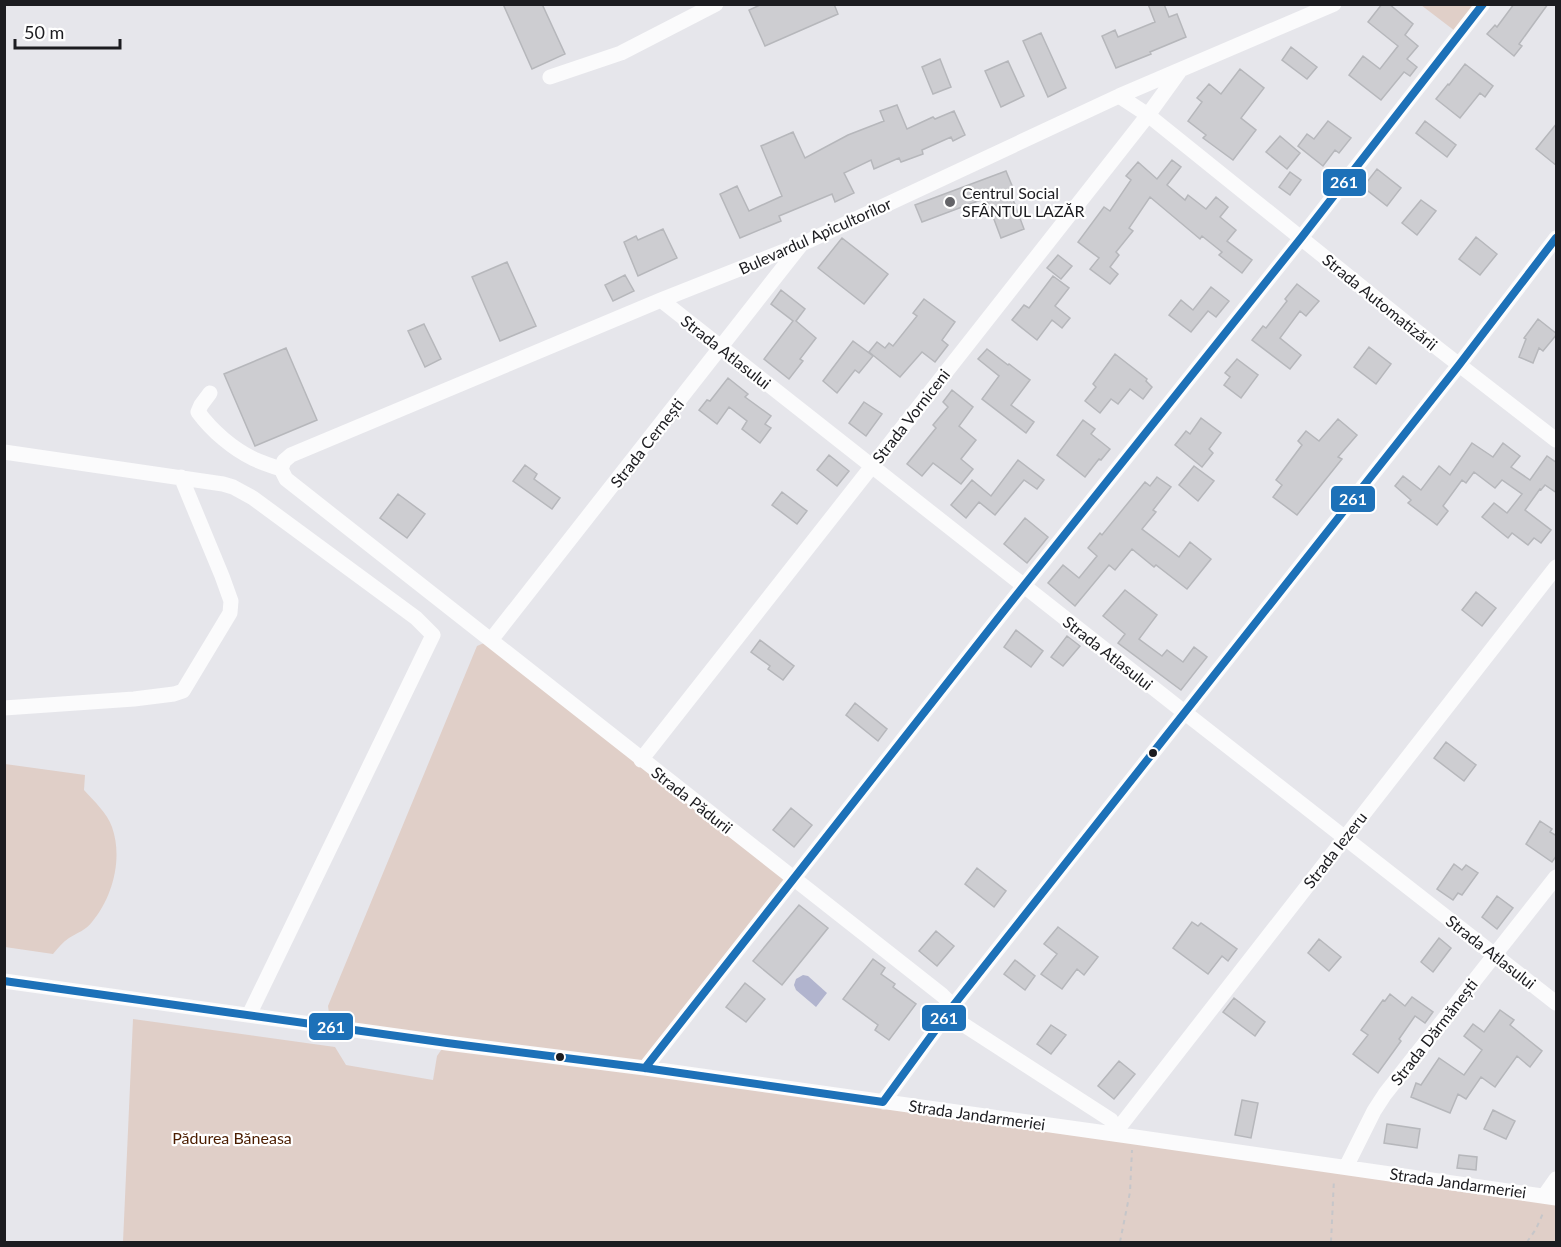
<svg xmlns="http://www.w3.org/2000/svg" width="1561" height="1247" viewBox="0 0 1561 1247" font-family="Lato,sans-serif">
<style>
.green{fill:#e0cfc8}
.water{fill:#b1b4ce}
.building{fill:#cdcdd1;stroke:#b6b7bb;stroke-width:1.5}
.lines{fill:none;stroke-linecap:round;stroke-linejoin:round}
.path{stroke:#c6c6c9;stroke-width:2;stroke-dasharray:4.5 4.5;stroke-linecap:butt}
.minor{stroke:#fbfbfc;stroke-width:15}
.bus-1-casing{stroke:#fff;stroke-width:12}
.bus-1{stroke:#1d71b8;stroke-width:8}
.poi-dot{fill:#636367;stroke:#fff;stroke-width:2}
.bus-dot{fill:#1c1c20;stroke:#fff;stroke-width:2}
.labels{text-anchor:middle;stroke-width:4.5;stroke-linejoin:round;paint-order:stroke}
.poi-label{font-size:16px;fill:#1c1c20;stroke:#fff;text-anchor:start}
.street-label{font-size:16px;fill:#1c1c20;stroke:#fff}
.park-label{font-size:16px;fill:#4b1d00;stroke:#fff}
.line-badge{stroke:#fff;stroke-width:2}
.badge-label{font-size:16px;text-anchor:middle;font-weight:bold;fill:#fff}
</style>
<rect width="100%" height="100%" fill="#e6e6eb"/>
<path class="green" d="M1421,5H1476L1455,31Z
M491,640L793,879L645,1067L1556,1198V1242H123L133,1019L335,1047L346,1065L433,1080L437,1056L446,1043L331,1027L328,1006L477,646Z
M5,764L85,775L84,790C94,801 107,813 112,827C123,858 113,897 92,922C86,930 77,933 69,938C63,942 58,948 53,954L5,947Z"/>
<path class="water" d="M803,975L808,976L827,993L816,1007L796,990L794,985L796,979Z"/>
<path class="building" d="M503,4H542L565,54L532,69Z
M762,4H834L838,14L765,46L749,10Z
M1148,4H1164L1169,17L1177,14L1186,37L1150,52L1151,54L1116,68L1102,36L1115,30L1118,37L1155,22Z
M1382,4H1389L1413,24L1405,35L1418,46L1407,59L1417,67L1410,76L1404,72L1381,100L1349,75L1363,56L1380,69L1398,46L1368,22Z
M1514,4H1548L1519,44L1522,46L1514,56L1487,34L1495,25L1497,27Z
M1041,33L1066,88L1048,97L1023,41Z
M1291,47L1317,67L1307,79L1282,60Z
M940,59L951,87L933,94L922,67Z
M1008,61L1024,96L1001,107L985,71Z
M1465,64L1493,86L1485,97L1480,93L1460,118L1436,99L1448,84L1449,85Z
M1240,69L1264,88L1241,118L1256,130L1233,160L1203,138L1206,135L1188,121L1202,102L1197,98L1209,84L1221,94Z
M897,105L907,129L933,117L935,119L954,111L965,135L953,141L951,137L922,150L923,154L901,162L899,158L874,169L871,160L844,173L854,193L835,202L832,194L779,216L781,221L740,238L720,194L737,186L749,211L782,196L761,146L793,132L805,158L848,135L884,121L880,111Z
M1328,121L1351,138L1339,153L1335,150L1323,166L1298,146L1307,134L1314,139Z
M1425,121L1456,145L1447,157L1416,133Z
M1557,123V166L1536,149Z
M1280,136L1300,153L1287,169L1266,152Z
M1172,160L1181,167L1167,185L1185,200L1188,195L1206,209L1216,197L1228,207L1220,217L1236,230L1227,241L1252,260L1242,273L1219,255L1222,252L1202,236L1200,239L1150,197L1129,228L1133,231L1116,252L1119,255L1110,267L1118,274L1110,284L1090,269L1099,258L1078,242L1104,207L1110,211L1131,180L1126,176L1138,162L1157,179Z
M1377,169L1401,188L1387,206L1363,187Z
M1006,171L1013,188L1009,189L1024,229L1001,238L986,198L922,222L915,205Z
M1290,172L1301,180L1290,195L1279,187Z
M1421,200L1436,211L1417,235L1402,223Z
M663,229L677,258L638,276L624,242L636,236L638,240Z
M1476,237L1497,254L1480,275L1459,259Z
M842,238L888,274L864,304L818,268Z
M1058,255L1072,266L1061,279L1047,268Z
M507,262L536,326L500,341L472,277Z
M625,275L634,291L613,301L605,285Z
M1053,276L1069,288L1055,306L1070,318L1062,328L1052,320L1037,340L1012,320L1024,305L1029,308Z
M1297,284L1319,301L1306,316L1300,311L1280,338L1301,355L1290,369L1252,340L1263,326L1266,328L1287,301L1285,299Z
M1211,287L1229,301L1216,317L1208,311L1191,332L1169,315L1181,300L1193,310Z
M781,290L805,309L796,321L816,338L800,359L803,361L789,379L764,359L793,321L771,304Z
M924,299L955,322L942,340L948,345L935,362L922,352L900,377L869,352L877,342L885,348L889,343L893,346L917,316L913,313Z
M1538,319L1557,334L1543,351L1539,348L1533,363L1519,357L1526,339L1524,338Z
M424,324L441,359L425,367L408,331Z
M853,341L873,356L859,373L855,370L837,393L823,381Z
M1369,347L1391,364L1376,384L1354,367Z
M286,348L317,420L255,446L224,374Z
M987,349L1008,365L1009,364L1030,380L1011,405L1034,422L1026,433L982,399L999,376L978,359Z
M1115,354L1147,379L1146,381L1152,387L1143,399L1130,389L1118,404L1111,399L1100,413L1085,401L1096,387L1093,384Z
M1237,359L1258,375L1241,398L1224,385L1230,377L1225,373Z
M728,378L748,394L745,397L771,416L765,424L771,428L760,443L742,429L747,421L729,407L717,424L699,410L707,400L710,401Z
M952,390L973,407L959,426L976,440L961,459L973,469L961,484L933,463L922,476L907,464L936,428L933,425L948,407L943,402Z
M864,402L882,414L866,436L849,423Z
M1201,418L1221,433L1209,449L1213,453L1202,467L1175,445L1186,431L1190,434Z
M1338,419L1357,435L1338,457L1342,459L1297,515L1273,497L1282,485L1276,480L1302,445L1298,441L1306,431L1319,441Z
M1083,420L1095,429L1091,434L1110,449L1101,460L1099,459L1085,477L1057,455Z
M1472,443L1493,457L1503,443L1520,456L1511,467L1530,480L1547,456L1557,463V493L1545,485L1541,490L1540,489L1525,510L1551,530L1541,543L1534,538L1528,545L1512,533L1508,538L1482,517L1494,503L1507,513L1522,494L1502,480L1495,488L1474,472L1466,483L1462,480L1443,506L1448,511L1437,525L1408,503L1411,500L1395,486L1403,476L1421,490L1439,466L1450,475Z
M829,455L849,471L837,486L817,470Z
M1018,460L1044,480L1037,489L1024,480L995,515L979,502L966,518L951,505L972,480L991,496Z
M525,465L537,474L534,479L560,498L552,509L513,481Z
M1194,466L1214,481L1198,501L1179,485Z
M1157,477L1171,487L1153,510L1156,512L1142,529L1179,557L1190,542L1211,559L1187,589L1156,565L1154,567L1132,549L1115,570L1109,565L1075,606L1048,583L1063,565L1079,578L1097,556L1088,548L1100,533L1102,535L1145,482L1150,486Z
M782,492L807,511L797,524L772,505Z
M398,494L425,514L407,538L380,518Z
M1025,518L1048,537L1027,563L1004,544Z
M1125,590L1157,615L1139,639L1162,656L1167,650L1183,662L1194,647L1207,657L1181,690L1118,643L1125,634L1103,616Z
M1476,592L1496,608L1482,626L1462,610Z
M1016,630L1043,651L1031,667L1004,647Z
M1067,636L1080,646L1063,666L1051,657Z
M760,640L794,666L783,680L768,669L770,666L751,652Z
M855,703L887,729L878,741L846,715Z
M1446,742L1476,765L1464,781L1434,758Z
M791,808L812,825L794,847L773,830Z
M1540,821L1552,829L1550,832L1557,836V855L1552,862L1526,844Z
M1454,864L1462,870L1466,865L1478,873L1462,895L1458,893L1453,900L1437,889Z
M977,868L1006,891L994,907L965,884Z
M1497,896L1513,908L1497,929L1482,917Z
M799,905L828,928L782,985L753,961Z
M1192,922L1198,926L1201,923L1237,949L1228,961L1222,956L1208,974L1173,948Z
M1058,927L1098,957L1084,975L1077,969L1062,989L1041,974L1057,954L1044,944Z
M936,931L954,946L937,966L919,951Z
M1439,938L1451,948L1433,972L1421,962Z
M1319,939L1341,957L1329,971L1308,953Z
M873,959L885,968L881,974L895,984L893,987L916,1004L889,1040L875,1030L878,1025L843,999Z
M1015,960L1035,976L1025,990L1004,974Z
M745,983L765,999L746,1022L726,1007Z
M1390,994L1405,1006L1412,997L1433,1012L1425,1023L1415,1016L1399,1039L1401,1041L1378,1073L1353,1054L1368,1035L1361,1030L1383,1000L1385,1001Z
M1234,998L1265,1022L1255,1036L1223,1012Z
M1500,1010L1514,1020L1510,1025L1542,1051L1530,1067L1517,1056L1495,1087L1481,1077L1466,1099L1458,1094L1450,1113L1411,1097L1416,1083L1421,1085L1439,1058L1464,1075L1482,1050L1464,1036L1473,1024L1484,1032Z
M1051,1025L1066,1035L1051,1054L1037,1044Z
M1119,1061L1135,1074L1114,1099L1098,1086Z
M1242,1100L1258,1103L1251,1138L1235,1135Z
M1493,1110L1515,1121L1506,1139L1484,1129Z
M1387,1124L1420,1129L1417,1148L1384,1143Z
M1459,1155L1477,1157L1476,1170L1457,1168Z"/>
<g class="lines">
<path class="path" d="M1120,1242L1130,1192L1132,1150
M1331,1242L1334,1179
M1527,1242L1536,1229L1544,1211"/>
<path class="minor" d="M550,77L621,53L716,4
M1119,96L1148,115L1440,350L1556,440
M661,300L1184,712L1556,1003
M210,393L201,405L198,412C212,431 233,449 254,459C263,463 272,466 281,469
M4,452L223,484L233,487L253,498L416,618L433,635L249,1015
M491,640L800,246
M4,708L134,699L174,694L183,691L230,613L231,601L222,576L181,477
M641,760L1148,115L1179,72
M4,981L447,1043L645,1068L1135,1137L1556,1198
M645,1068L1003,612L1301,238L1483,4
M883,1102L953,1006L1459,365L1556,238
M1114,1134L1115,1128L1111,1120L961,1023L955,1015L953,1006L942,995L286,479L281,469L284,461L291,455L661,300L802,244L1119,96L1334,4
M1114,1134L1556,567
M1346,1167L1374,1111L1385,1094L1556,877
M1544,1196L1556,1179"/>
<defs>
<path id="bus-1" d="M4,981L447,1043L645,1068L883,1102L953,1006L1459,365L1556,238
M645,1068L1003,612L1301,238L1483,4"/>
</defs>
<use href="#bus-1" class="bus-1-casing"/>
<use href="#bus-1" class="bus-1"/>
</g>
<circle class="poi-dot" cx="950" cy="202" r="6"/>
<g class="bus-dot">
<circle cx="1153" cy="753" r="5"/>
<circle cx="560" cy="1057" r="5"/>
</g>
<g class="labels">
<g class="poi-label">
<text x="962" y="199">Centrul Social<tspan x="962" dy="18">SFÂNTUL LAZĂR</tspan></text>
</g>
<g class="street-label">
<text transform="translate(815 236) rotate(-24)" y="6">Bulevardul Apicultorilor</text>
<text transform="translate(1380 302) rotate(39)" y="6">Strada Automatizării</text>
<text transform="translate(726 352) rotate(38)" y="6">Strada Atlasului</text>
<text transform="translate(911 416) rotate(-52)" y="6">Strada Vorniceni</text>
<text transform="translate(647 443) rotate(-52)" y="6">Strada Cernești</text>
<text transform="translate(1108 653) rotate(38)" y="6">Strada Atlasului</text>
<text transform="translate(692 800) rotate(38)" y="6">Strada Pădurii</text>
<text transform="translate(1335 850) rotate(-52)" y="6">Strada Iezeru</text>
<text transform="translate(1491 952) rotate(38)" y="6">Strada Atlasului</text>
<text transform="translate(1434 1032) rotate(-52)" y="6">Strada Dărmănești</text>
<text transform="translate(977 1115) rotate(8)" y="6">Strada Jandarmeriei</text>
<text transform="translate(1458 1183) rotate(8)" y="6">Strada Jandarmeriei</text>
</g>
<g class="park-label">
<text x="232" y="1144">Pădurea Băneasa</text>
</g>
</g>
<g class="line-badge">
<rect x="1322" y="168" width="45" height="29" rx="6" fill="#1d71b8"/>
<rect x="1330" y="485" width="46" height="28" rx="6" fill="#1d71b8"/>
<rect x="921" y="1004" width="46" height="28" rx="6" fill="#1d71b8"/>
<rect x="308" y="1012" width="46" height="29" rx="6" fill="#1d71b8"/>
</g>
<g class="badge-label">
<text x="1344" y="188">261</text>
<text x="1353" y="505">261</text>
<text x="944" y="1024">261</text>
<text x="331" y="1033">261</text>
</g>
<rect width="1561" height="1247" fill="none" stroke="#1c1c20" stroke-width="12"/>
<path d="M15 39v9h105v-9" fill="none" stroke="#1c1c20" stroke-width="3"/>
<text x="24" y="39" font-size="18" fill="#1c1c20" stroke="#ffffff" stroke-width="4.5" paint-order="stroke">50 m</text>
</svg>
